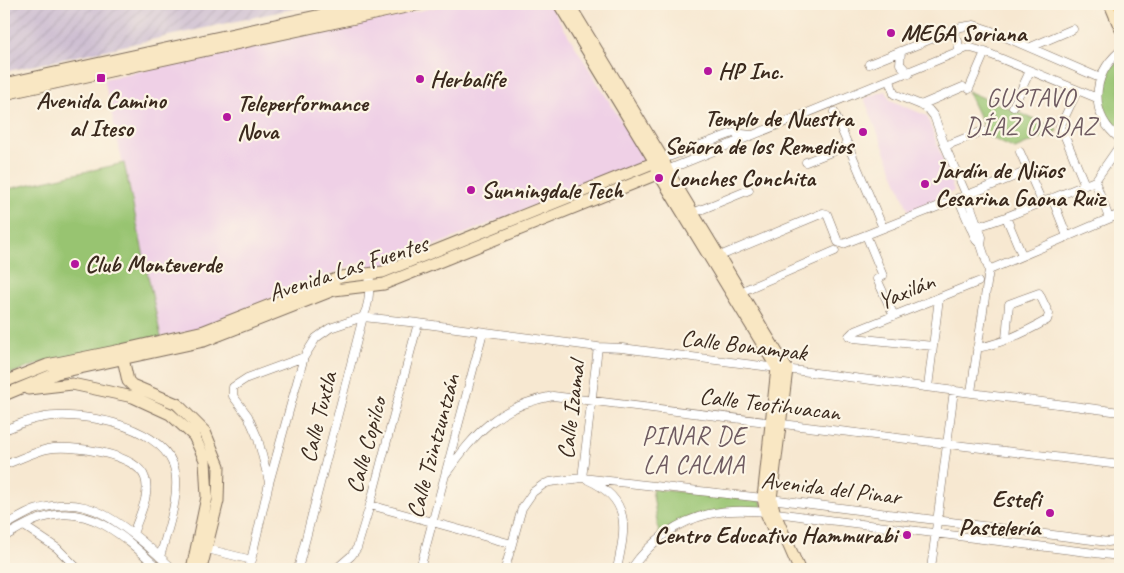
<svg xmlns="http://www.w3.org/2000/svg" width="1124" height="573" viewBox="0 0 1124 573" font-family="Caveat,sans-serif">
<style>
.built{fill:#efd0e6}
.industrial{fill:url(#industrial-furrows)}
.park{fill:#98c471;stroke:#6a7748}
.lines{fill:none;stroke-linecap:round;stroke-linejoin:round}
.street-casing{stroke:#7d6c5d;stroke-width:9}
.secondary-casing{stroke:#7d6c5d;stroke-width:13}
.primary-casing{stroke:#7d6c5d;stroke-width:14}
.street{stroke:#fff;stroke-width:8}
.secondary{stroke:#f9e7c3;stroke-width:11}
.primary{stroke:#f1c36a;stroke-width:12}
.poi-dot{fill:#b5179e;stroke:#fcf5e5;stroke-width:2}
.labels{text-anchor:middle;stroke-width:4.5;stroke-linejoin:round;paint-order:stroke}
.poi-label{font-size:24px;font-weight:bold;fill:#3b2a1e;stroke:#fcf5e5;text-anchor:start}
.street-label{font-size:24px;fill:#3b2a1e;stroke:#fcf5e5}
.neighbourhood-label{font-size:25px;letter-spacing:1px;fill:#6e5a60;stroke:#fcf5e5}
</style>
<defs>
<pattern id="industrial-furrows" width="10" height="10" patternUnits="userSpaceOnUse" patternTransform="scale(1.25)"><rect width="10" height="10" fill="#cdbed2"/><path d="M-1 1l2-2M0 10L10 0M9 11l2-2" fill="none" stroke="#b1a3b4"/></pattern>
</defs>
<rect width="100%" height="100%" fill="#fcf5e5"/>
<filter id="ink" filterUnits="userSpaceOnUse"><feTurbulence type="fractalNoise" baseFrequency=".02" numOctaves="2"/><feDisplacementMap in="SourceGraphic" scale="10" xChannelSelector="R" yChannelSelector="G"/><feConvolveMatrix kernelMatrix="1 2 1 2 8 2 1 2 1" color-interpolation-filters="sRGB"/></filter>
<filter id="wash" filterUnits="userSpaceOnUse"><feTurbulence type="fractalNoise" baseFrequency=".0096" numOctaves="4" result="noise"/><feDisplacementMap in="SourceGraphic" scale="20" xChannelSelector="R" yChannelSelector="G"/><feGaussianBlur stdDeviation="1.12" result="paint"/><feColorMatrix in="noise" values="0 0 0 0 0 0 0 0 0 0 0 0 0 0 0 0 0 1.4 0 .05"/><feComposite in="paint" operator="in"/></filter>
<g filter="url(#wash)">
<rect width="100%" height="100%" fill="#f7e8d1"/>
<path class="built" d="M451,4H549L646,161L373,270L363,261L198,329L161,337L104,79Z
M886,91L890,100L927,116L954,191L909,212L864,98Z"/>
<path class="industrial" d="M4,4H314L4,72Z"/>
<path class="park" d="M1120,59V133C1094,115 1097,77 1120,59Z
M967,91L1056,128L1057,131L1015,149L989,137Z
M124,163L161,337L41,363L4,376V190Z
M652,489L761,500L763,511L730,508L659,534Z"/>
</g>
<g filter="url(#ink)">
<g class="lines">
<defs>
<path id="street" d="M951,31L958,41L959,52
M1031,47L1073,29
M901,51L900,64L909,74
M1120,51C1091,76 1089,115 1120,139
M869,64L961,27L974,25L989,30L1100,78
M890,80L894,94L921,105L929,110L934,116L945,146L966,194L982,237L981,245L989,270L971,392
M969,89L985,52
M921,105L963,87
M1013,107L1030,71
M834,112L883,228
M1060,127L1077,91
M1063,132L1085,185
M945,146L983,131
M1020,152L1042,202
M663,159L733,133L751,135
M806,162L849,145
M667,170L967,48H971L985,52L1097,98
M1095,181L1109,218
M958,198L976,240L981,245
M1052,198L1067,236
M693,213L749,190
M1006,217L1022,255
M971,229L1006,217L1095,181L1120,145
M866,235L883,276
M715,258L823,213L827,214L838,242L843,244L1028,171
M989,270L1120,214
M877,279L894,316
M747,289L835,251
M849,336L853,332L978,282
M849,336L854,338L933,346
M977,348C1001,344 1026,332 1047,320L1049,314L1039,293L1009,304L1006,339
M928,387L939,298
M4,430C15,426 27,420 40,418C77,410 157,424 173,464C183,490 167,531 160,557
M4,465C18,460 32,453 47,449C69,444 137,453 145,478C151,495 138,518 133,534
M445,475C476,432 498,406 553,396L1120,465
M582,478L598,347
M588,480C633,500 625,530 617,569
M269,482L258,439L248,416L233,396V387L247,378L304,357
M370,505L512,544
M4,526C14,521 24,514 35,510C50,505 69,503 85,507C114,514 151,548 173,569
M24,526L57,548L78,569
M4,537C16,530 28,522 42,518C90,502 127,539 159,569
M203,548L252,560
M249,569L269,483L304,357L316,338L330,328L363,317L418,323L598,347L622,348L1120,412
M298,569L363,317C370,304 369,290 370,275
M336,569L351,556L357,548L370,505L418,323
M420,569L483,332
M505,569L522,508L533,492L544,484L550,482L582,478L763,498L1108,542L1120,540
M631,569C650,542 675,522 709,514C745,505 799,517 837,521C928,532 1019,544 1111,555L1120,553
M931,569L954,390"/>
<path id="secondary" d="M559,4L655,162L659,174L777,368L763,498L766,513L773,529
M569,4L663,159L667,170L787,369L771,499L775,514L799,569
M1110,4L1120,28
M4,84L372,4
M4,94L420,4
M122,354L128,381L132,385L177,404L205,432L219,466L218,501L201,569
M4,382L47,365L121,350L204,331L341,277L383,272L663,159
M28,389L72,384L133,397L170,414L194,436L205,460L207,497L192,569
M4,395L57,373L204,341L334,290L384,284L667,170"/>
<path id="primary" d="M1119,4L1120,6"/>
</defs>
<use href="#street" class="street-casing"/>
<use href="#secondary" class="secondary-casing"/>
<use href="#primary" class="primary-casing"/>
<use href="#street" class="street"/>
<use href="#secondary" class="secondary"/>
<use href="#primary" class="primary"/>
</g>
</g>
<g class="poi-dot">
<circle cx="891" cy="33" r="5"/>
<circle cx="708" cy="71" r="5"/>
<rect x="96" y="73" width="10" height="10" rx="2.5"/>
<circle cx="420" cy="79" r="5"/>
<circle cx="227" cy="117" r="5"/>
<circle cx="863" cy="132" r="5"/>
<circle cx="659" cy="178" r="5"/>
<circle cx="925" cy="184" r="5"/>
<circle cx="471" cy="190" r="5"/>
<circle cx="75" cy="264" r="5"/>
<circle cx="1050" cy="513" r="5"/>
<circle cx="907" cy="535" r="5"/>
</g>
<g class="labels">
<g class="poi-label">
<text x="901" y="41">MEGA Soriana</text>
<text x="718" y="79">HP Inc.</text>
<text x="430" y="87">Herbalife</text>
<text x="101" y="108" text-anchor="middle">Avenida Camino<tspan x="101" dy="28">al Iteso</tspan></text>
<text x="237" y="111">Teleperformance<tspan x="237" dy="28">Nova</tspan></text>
<text x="853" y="126" text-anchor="end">Templo de Nuestra<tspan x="853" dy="28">Señora de los Remedios</tspan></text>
<text x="935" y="178">Jardín de Niños<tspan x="935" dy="28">Cesarina Gaona Ruiz</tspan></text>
<text x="669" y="186">Lonches Conchita</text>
<text x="481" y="198">Sunningdale Tech</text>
<text x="85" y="272">Club Monteverde</text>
<text x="1040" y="507" text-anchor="end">Estefi<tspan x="1040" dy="28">Pastelería</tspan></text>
<text x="897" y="543" text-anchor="end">Centro Educativo Hammurabi</text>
</g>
<g class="street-label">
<text transform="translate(348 268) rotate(-18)" y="8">Avenida Las Fuentes</text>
<text transform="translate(906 291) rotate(-22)" y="8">Yaxilán</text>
<text transform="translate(744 345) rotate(7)" y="8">Calle Bonampak</text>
<text transform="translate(770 404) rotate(7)" y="8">Calle Teotihuacan</text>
<text transform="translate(571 410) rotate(-83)" y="8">Calle Izamal</text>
<text transform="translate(318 417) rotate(-76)" y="8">Calle Tuxtla</text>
<text transform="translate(366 445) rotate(-75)" y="8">Calle Copilco</text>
<text transform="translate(433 446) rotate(-75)" y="8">Calle Tzintzuntzán</text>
<text transform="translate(831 488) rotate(7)" y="8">Avenida del Pinar</text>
</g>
<g class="neighbourhood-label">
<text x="1031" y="106">GUSTAVO<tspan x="1031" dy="29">DÍAZ ORDAZ</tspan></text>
<text x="694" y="444">PINAR DE<tspan x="694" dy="29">LA CALMA</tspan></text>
</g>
</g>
<rect width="1124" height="573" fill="none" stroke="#fcf5e5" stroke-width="20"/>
</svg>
